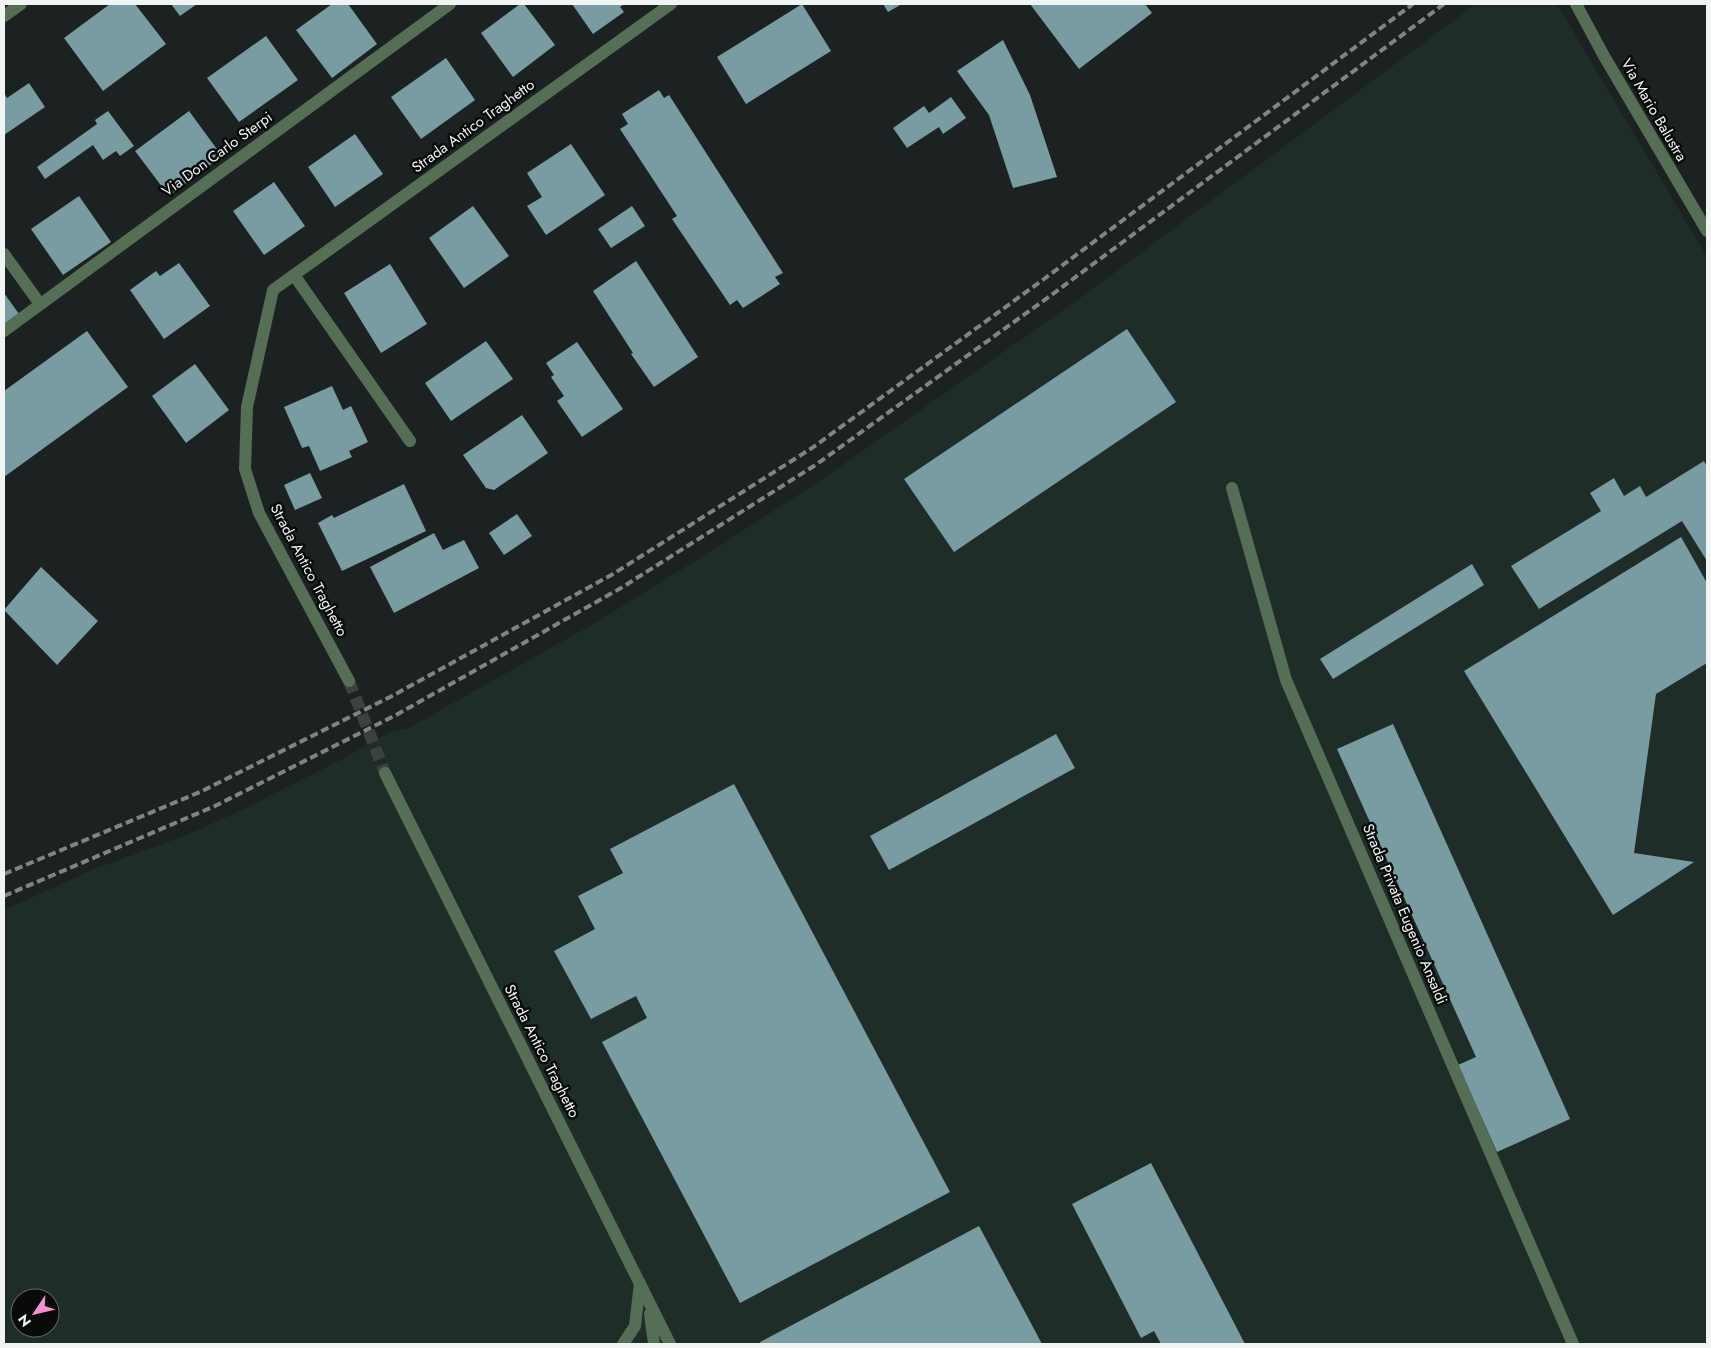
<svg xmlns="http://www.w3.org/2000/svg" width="1711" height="1348" viewBox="0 0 1711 1348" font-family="Jost,sans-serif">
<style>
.built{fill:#1f2d29;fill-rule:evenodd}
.building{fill:#789ca2}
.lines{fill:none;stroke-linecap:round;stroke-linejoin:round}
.street-tunnel{stroke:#3c4240;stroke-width:12;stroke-dasharray:12 6;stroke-linecap:butt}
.lane{stroke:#576e56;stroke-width:12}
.street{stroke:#576e56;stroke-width:12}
.rail{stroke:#808584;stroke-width:4;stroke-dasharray:8 4;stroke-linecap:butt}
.labels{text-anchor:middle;stroke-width:5;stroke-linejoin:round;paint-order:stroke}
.street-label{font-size:15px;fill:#f0f4f3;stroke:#080b0a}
</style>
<rect width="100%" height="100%" fill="#1c2221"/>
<path class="built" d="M1476,4H1557L1707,257V1344H4V910L94,869L184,836L246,808L348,756L392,731L407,729L600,620L716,548L818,482L1079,299ZM20,1298H50V1328H20Z"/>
<path class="building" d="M110,4H135L166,44L103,91L64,38Z
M171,4H197L180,16Z
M332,4H348L377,44L332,78L296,30Z
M520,4H524L555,45L513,77L481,33Z
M572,4H624L620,7L624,12L593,34Z
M802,4L831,51L746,104L717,57Z
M883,4H902L888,12Z
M1030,4H1145L1152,13L1079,69Z
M266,36L298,80L239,122L207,78Z
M1003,40L1030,95L1057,177L1013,188L989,115L957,71Z
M446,58L475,100L421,139L391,97Z
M29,83L45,107L4,135V93L7,98Z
M659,90L664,98L669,95L783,273L775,277L780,284L743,308L737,300L730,305L672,219L677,216L620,129L628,124L622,114Z
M951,97L966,118L943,134L939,127L907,148L893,128L924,106L929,113Z
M108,111L134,146L120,156L116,151L103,160L93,145L45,179L37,167L97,124L95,120Z
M189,111L222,156L169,196L135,151Z
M355,134L383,174L335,207L308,167Z
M571,144L605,195L546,235L527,206L542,197L527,173Z
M274,182L305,226L264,255L233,211Z
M79,196L111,242L63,275L31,229Z
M473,206L509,256L464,288L429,238Z
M632,206L645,226L611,248L598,229Z
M636,261L698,357L654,387L631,354L633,353L593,291Z
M179,263L210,306L164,339L130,290L156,271L160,276Z
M390,264L427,324L381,353L344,293Z
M4,293L19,314L4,325Z
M1127,329L1176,402L954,552L904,479Z
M87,331L128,387L4,477V391Z
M486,341L513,379L451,421L425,383Z
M577,342L623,409L582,437L557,401L564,396L551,377L554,375L546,363Z
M195,364L229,410L186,443L152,396Z
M332,386L343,410L351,406L368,442L349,451L352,457L320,471L309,446L302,448L284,407Z
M522,415L548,453L494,490L486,488L463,455Z
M1704,461L1707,467V561L1682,521L1539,609L1511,566L1601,511L1590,493L1614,478L1624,496L1640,486L1646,497Z
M310,473L322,498L295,510L284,485Z
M404,484L426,531L342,571L318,523L332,515L334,518Z
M517,514L532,536L504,555L489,533Z
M434,533L443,550L464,540L479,568L394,613L370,567Z
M1681,537L1707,583V663L1656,694L1634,853L1694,862L1613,915L1464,671Z
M1472,564L1484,585L1333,679L1320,659Z
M41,567L98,621L57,665L4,610Z
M1393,724L1570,1119L1497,1152L1458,1065L1476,1057L1337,749Z
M1056,734L1075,768L889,870L870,836Z
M734,784L950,1192L740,1303L602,1042L647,1018L636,996L591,1019L554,951L595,929L578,896L623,873L610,849Z
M1151,1163L1245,1344H1161L1154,1331L1141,1338L1072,1204Z
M979,1226L1042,1344H761L760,1342Z"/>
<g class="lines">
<path class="street-tunnel" d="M349,681L385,773"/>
<path class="lane" d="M1576,4L1604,56L1707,231"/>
<path class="street" d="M4,16L21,4
M4,254L40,304
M294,275L410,441
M4,331L450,4
M1232,488L1286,680L1573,1344
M349,681L259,513L245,469L247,407L273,290L671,4
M385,773L670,1344
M650,1314L654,1344
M623,1344L635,1326L640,1283"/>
<path class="rail" d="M4,874L200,792L392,696L613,574L812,448L1044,279L1413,4
M4,896L215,806L396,715L621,588L817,464L1050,296L1444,4"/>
</g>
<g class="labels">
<g class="street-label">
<text transform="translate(1654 110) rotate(60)" y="5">Via Mario Balustra</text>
<text transform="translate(473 126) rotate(-36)" y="5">Strada Antico Traghetto</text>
<text transform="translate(217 154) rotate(-36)" y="5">Via Don Carlo Sterpi</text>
<text transform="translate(309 570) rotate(62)" y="5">Strada Antico Traghetto</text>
<text transform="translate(1405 914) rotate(67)" y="5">Strada Privata Eugenio Ansaldi</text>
<text transform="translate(542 1051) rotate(63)" y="5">Strada Antico Traghetto</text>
</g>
</g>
<rect width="1711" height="1348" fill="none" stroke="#f0f4f3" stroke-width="10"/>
<g transform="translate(35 1313) rotate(235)"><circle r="24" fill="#080b0a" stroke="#656867"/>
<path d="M0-4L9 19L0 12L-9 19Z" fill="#f790cf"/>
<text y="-8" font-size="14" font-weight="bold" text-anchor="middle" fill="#f0f4f3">N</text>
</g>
</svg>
